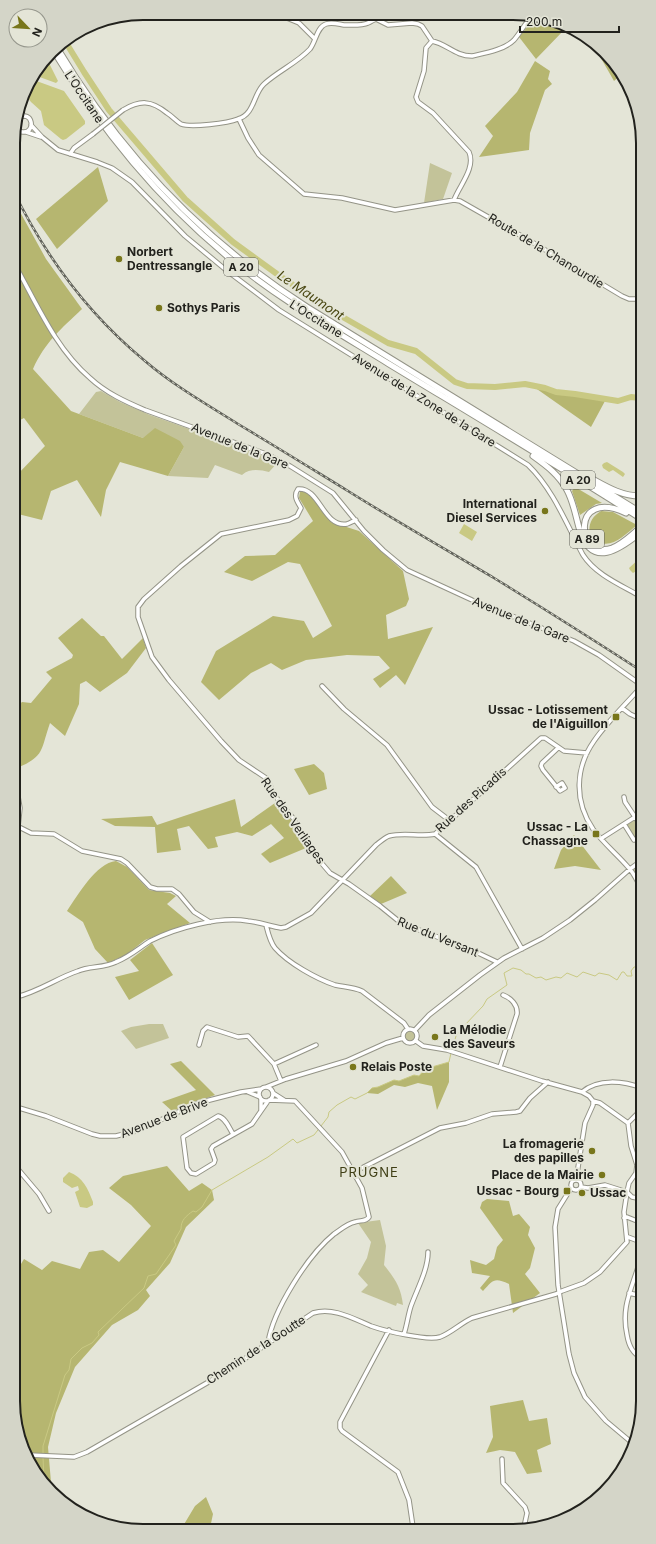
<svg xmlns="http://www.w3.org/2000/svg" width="656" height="1544" viewBox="0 0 656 1544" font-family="Inter,sans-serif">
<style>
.green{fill:#c3c399}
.forest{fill:#b6b670}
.water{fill:#c9c983}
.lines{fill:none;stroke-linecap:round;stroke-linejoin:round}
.stream{stroke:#c9c983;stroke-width:1}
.river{stroke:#c9c983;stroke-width:6}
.minor-casing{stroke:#949487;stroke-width:5.5}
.highway-casing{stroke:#949487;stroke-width:7}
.minor{stroke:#fff;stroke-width:3.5}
.highway{stroke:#fff;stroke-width:5}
.rail-casing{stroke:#62635b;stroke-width:2.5}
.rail{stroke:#e4e5d7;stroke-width:1;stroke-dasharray:3;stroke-linecap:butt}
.minor-bridge-casing{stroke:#949487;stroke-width:5.5;stroke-linecap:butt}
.minor-bridge{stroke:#fff;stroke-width:3.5}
.poi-dot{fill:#78761b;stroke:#e4e5d7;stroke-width:1.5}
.labels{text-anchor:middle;stroke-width:4;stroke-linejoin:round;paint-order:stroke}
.shield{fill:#e4e5d7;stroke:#5c5c55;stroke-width:1}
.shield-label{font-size:11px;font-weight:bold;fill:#22221d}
.street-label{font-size:12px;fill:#22221d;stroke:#e4e5d7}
.poi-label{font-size:12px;font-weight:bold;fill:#22221d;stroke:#e4e5d7;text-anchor:end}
.water-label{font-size:13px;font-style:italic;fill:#484611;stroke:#e4e5d7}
.neighbourhood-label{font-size:13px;letter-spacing:1px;fill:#3f3e15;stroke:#e4e5d7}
.rim{fill:none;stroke:#22221d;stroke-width:2}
</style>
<rect width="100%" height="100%" fill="#e4e5d7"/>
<path class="green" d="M430,163L452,173L443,199L424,203Z
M101,391L120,402L150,415L279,461L269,472C260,470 250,468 242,475L215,465L208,478L168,476L184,447L143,438L79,414L96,392Z
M634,820C640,822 641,829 641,834L635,838L627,825Z
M641,865V884L634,871V869Z
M149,1024H163L169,1038L136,1049L121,1031L131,1027Z
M405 1036a5 5 0 1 1 10 0a5 5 0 1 1-10 0Z
M380,1220L386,1246L384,1265C395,1279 401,1287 403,1305L397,1303L396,1306L361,1292L368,1285L358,1274L367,1258L371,1242L358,1223Z"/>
<path class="forest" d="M537,15L565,29L536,59L519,37Z
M602,50L622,74L614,81L598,53Z
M535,61L550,71L548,79L552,84L545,90L530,133L529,150L479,157L493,136L485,126L517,92Z
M98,167L108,201L57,249L36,219Z
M14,201L46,259L82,309C61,329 45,342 33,369L71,411L143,438L155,428L180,441L184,447L168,476L120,462L106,490L101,517L77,480L51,491L42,520L14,513V478L45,446L24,418L14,423Z
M534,387L605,401L591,427Z
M575,487L602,503L596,504L580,515L572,491Z
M300,492H304L309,494L331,522L359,531L403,571L409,599L406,606L386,615L388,639L433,627L405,685L396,675L380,688L373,679L390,668L379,656L347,655L306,660L282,670L271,663L251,673L219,700L201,682L216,651L273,616L304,621L313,638L332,626L300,564L288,562L252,581L224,572L245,556L275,555L313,521L299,498Z
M601,511L613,512L637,525C622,537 608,554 590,536C588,525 591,517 601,511Z
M82,618L101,636H104L122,659L143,638L146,648L127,673L100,692L86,681L80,684L79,704L65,736L50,723C40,752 45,756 15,769V708L22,702L31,703L52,678L46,672L72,658L73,655L58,638Z
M314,764L324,773L327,789L309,795L294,769Z
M235,799L241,827L275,803L292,821L306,848L270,863L261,854L284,838L271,824L252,836L237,832L215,837L218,847L208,849L189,826L177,829L181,850L157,853L155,827L115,826L101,819L152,816L157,825Z
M574,835L601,870L575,866L554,869L561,850Z
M116,861L127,867L149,890L170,893L176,896L167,904L190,923L145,940L126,955L108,963L95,949L83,922L67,911C78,895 96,863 116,861Z
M391,876L407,893L381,904L370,896Z
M152,943L173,975L129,1000L115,977L139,971L130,960Z
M181,1061L215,1095L172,1111L162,1102L196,1090L170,1064Z
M449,1062V1082L437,1110L432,1086L418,1083L405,1087L394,1085L378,1094L367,1093L372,1088L378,1087L394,1080L399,1081L414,1075L419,1076L425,1069Z
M167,1166L189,1191L202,1183L212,1190L214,1200L186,1227L170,1263L146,1290L150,1296L138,1310L112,1325L75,1367L56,1413L48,1447L52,1494L17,1434V1267L21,1264L24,1259L42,1270L52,1261L80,1269L89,1252L103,1250L119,1262L151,1226L131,1205L109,1188L123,1176Z
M487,1199L509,1201L513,1216L519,1214L530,1227L528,1235L535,1248L530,1268L525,1274L540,1293L513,1313L509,1284C494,1277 493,1280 483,1291L480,1288L490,1276L472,1273L470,1260L486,1265L494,1259L497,1247L503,1240L480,1208L482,1202Z
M523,1400L529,1421L547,1418L551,1444L537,1450L542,1472L527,1474L515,1452L500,1450L486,1453L493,1437L490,1406Z
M206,1497L213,1514L210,1528H189L183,1526L195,1506Z"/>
<path class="water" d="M47,59L58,81L56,83L34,75Z
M31,79L64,91L85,121V124L66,139L63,140L61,139L44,125L41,111L31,102L24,93L26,86Z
M607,462L623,472L625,474L623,477L613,470L609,472L603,468L602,465L604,463Z
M464,524L477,532L472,541L459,533Z
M640,558V569L633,573L630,570L629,568Z
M69,1172C83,1177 88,1189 93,1202V1205L87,1208L80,1207L75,1192L79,1190L78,1186L72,1188L63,1182V1178Z"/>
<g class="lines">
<path class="stream" d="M452,1050L456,1036L463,1027L483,1006L487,999L507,985L504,973L513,968L521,970L526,974H529L536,978L541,977L546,980L556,977L561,978L567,973L577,977L583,972L595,976L599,973L609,975L617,980L622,972H624L627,976H632L631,971L634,967H637L641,971
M43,1453V1446L65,1375L69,1370L71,1359L82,1348L92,1343L99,1335L98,1332L144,1288L148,1276L156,1274L176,1245L174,1241L181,1229C181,1220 186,1216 193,1211L196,1212L202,1207L212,1190L268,1157L293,1139L297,1143L314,1135L328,1117L329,1112L337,1105L351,1097L355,1099L367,1093L372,1088L378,1087L394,1080L399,1081L414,1075L419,1076L425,1069L449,1062L451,1053
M43,1457L44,1480"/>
<path class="river" d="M65,41L84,72L109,110L185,199L233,242L277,274L327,308L388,343L416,351L455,382L467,386L495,387L525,384L545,388L556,392L575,394L618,401L631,397L640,398"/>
<defs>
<path id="minor" d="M277,14L299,23L315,39
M376,19L388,25L412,23L418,24L422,26L432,41C447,44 455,56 472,56C485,53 504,50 514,40C521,32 525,23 533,15
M432,41L426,48L424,71L416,97L418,102L433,113L469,152C476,168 459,186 454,200
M20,110L24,116
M123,110C140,100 151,100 167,113C172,116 176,121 181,124C191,128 228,123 238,119C255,114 253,94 264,84C278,71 297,63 310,49C316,41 317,27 326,24C332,22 338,24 344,25C351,25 362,26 368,23C371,22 373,20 376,19
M239,119L248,138L259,155L304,194L342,198L395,210L454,200L460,201L532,242L622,296L629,299H639
M31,125L42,137L58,150L97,162L112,168L132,182L185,236L226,270L279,310L528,465C553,489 567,525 583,555C596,575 621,585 640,596
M15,127C17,130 19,132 23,132C36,133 33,109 18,118
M26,132L41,137
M70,154L74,148L93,134
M14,263C36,302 55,348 90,378C106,393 126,402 145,410L266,454L290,466L333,493L364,531L383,550L407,570L472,600L574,641L599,655L640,684
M356,520C353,521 350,523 347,524C323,528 320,487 298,489C293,496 297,501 301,508L297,516L289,520L221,534L181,566L144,599L138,607V617L152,657L169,680L221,741L239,760L266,778L278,800L293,818L312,852L330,873L349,884L380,906L401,923L474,951L497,962
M322,686L344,709L387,745L432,807L449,820
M640,688C625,705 607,722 594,741C575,768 574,801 593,829C603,843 617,854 628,867C634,873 637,881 641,888
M622,708L630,714L641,719
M15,779L20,808L18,827
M556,787L562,783L565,788L560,791L543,770L541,766L542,763L558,748
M624,797L625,802L641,826
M624,824L635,817
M15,825L31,833L54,834L82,851L121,859L127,863L150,887L157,889H172L179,894L194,912L210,922
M435,834L476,867L522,949
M602,838L624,824L634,840L641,836
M266,925C268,933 270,942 275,948C288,963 317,979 335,985C345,987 353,987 362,991L404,1023L408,1029
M16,997C38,992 57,978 78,971C90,966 104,968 116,962C129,957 139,948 150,941C176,928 219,916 248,921C259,922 270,926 281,928L286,927L311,913L376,845C380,842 384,838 389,836C404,832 420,837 435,834L541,738H545L564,751L587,753
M403 1036a7 7 0 1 1 14 0a7 7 0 1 1-14 0Z
M415,1030L429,1015L480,975L504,958L543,938L570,920L595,900L630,869L641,861
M416,1041L423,1046L447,1050L542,1081L582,1092L589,1096L593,1101V1105L585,1123L576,1180
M199,1045L203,1031L207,1027L238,1037L248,1036L274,1064L281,1081
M274,1064L316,1045
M500,1067L517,1014C518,1005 511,998 503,995
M266,1087L286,1079L346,1061L386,1043L403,1038
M259 1094a7 7 0 1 1 14 0a7 7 0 1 1-14 0Z
M248,1092L260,1097
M582,1092C598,1078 624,1081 642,1088
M273,1093L284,1100
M261,1099V1111L268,1101
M593,1101L600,1103L628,1123
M16,1107L46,1116L92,1134L100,1136H116L136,1131L198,1103L241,1092L261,1089
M233,1134C229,1128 226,1118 218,1116L183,1137L187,1168L191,1173L196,1174L214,1163L215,1160L211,1149L213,1146L252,1124L261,1111
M17,1168L39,1194L49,1211
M354,1172L440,1128L466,1123L492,1114L516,1112L520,1111L530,1098L548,1082
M571 1185a5 5 0 1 1 10 0a5 5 0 1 1-10 0Z
M581,1187L588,1188L605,1185L627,1192L629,1183L636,1173L637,1165L631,1146L628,1123L642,1109
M572,1188L568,1193L558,1209L555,1227L558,1285L569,1354L574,1373L585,1397L606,1421L631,1442
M624,1218L627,1217L642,1223
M628,1237L641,1242
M642,1240C639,1247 641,1256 639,1264C631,1291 621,1307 627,1335C629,1347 633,1353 643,1360
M629,1293L642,1296
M389,1330L340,1422V1428L342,1431L398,1472L409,1500L413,1527
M404,1334C407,1325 408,1315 411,1306C417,1289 428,1270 428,1252
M268,1343C273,1310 308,1255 334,1234C340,1230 348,1223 355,1222C360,1220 366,1222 369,1217L362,1188L342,1152L295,1101L269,1100
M631,1442L636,1436
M29,1455L74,1457L87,1452L212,1380L255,1352L313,1313C333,1307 352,1318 371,1326C385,1331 427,1341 440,1337C451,1333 461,1323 472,1318L556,1294L562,1291L584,1283L600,1272L627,1242L624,1212L627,1192L632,1197L642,1199
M630,1455L632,1447L631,1442
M502,1459L503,1483L525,1507L527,1513L524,1527"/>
<path id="highway" d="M56,46C119,152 203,241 307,307L640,512
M53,50C100,128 157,198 227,256C277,298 334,330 389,364C473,415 557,465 640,518
M533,456C547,466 559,475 567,490C574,503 576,518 580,531C592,569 620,549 640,533
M587,476C604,485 620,496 640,496
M626,513C570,487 576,560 612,548C623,544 631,535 640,528"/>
</defs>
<use href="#minor" class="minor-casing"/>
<use href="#highway" class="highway-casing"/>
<use href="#minor" class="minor"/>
<use href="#highway" class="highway"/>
<defs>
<path id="rail" d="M13,190C45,256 88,314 145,361C173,385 206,404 238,424C275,446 312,469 348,491C396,521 445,549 494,578C543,608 592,639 640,670"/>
</defs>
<use href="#rail" class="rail-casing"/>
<use href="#rail" class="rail"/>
<defs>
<path id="minor-bridge" d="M93,134L123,110"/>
</defs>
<use href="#minor-bridge" class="minor-bridge-casing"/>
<use href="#minor-bridge" class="minor-bridge"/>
</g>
<g class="poi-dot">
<circle cx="119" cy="259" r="4"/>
<circle cx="159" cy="308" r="4"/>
<circle cx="545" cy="511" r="4"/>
<rect x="612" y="713" width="8" height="8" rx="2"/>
<rect x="592" y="830" width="8" height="8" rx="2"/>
<circle cx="435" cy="1037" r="4"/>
<circle cx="353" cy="1067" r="4"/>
<circle cx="592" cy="1151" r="4"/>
<circle cx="602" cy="1175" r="4"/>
<rect x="563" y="1187" width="8" height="8" rx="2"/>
<circle cx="582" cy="1193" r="4"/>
</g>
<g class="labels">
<g class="shield">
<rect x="224" y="258" width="34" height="18" rx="3"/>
<rect x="561" y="471" width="34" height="18" rx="3"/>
<rect x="570" y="530" width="34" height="18" rx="3"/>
</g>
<g class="shield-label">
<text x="241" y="271">A 20</text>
<text x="578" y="484">A 20</text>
<text x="587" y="543">A 89</text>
</g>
<g class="street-label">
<text transform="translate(84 97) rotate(56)" y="4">L'Occitane</text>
<text transform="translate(546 251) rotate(31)" y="4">Route de la Chanourdie</text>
<text transform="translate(316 319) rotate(32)" y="4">L'Occitane</text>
<text transform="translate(424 400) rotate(32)" y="4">Avenue de la Zone de la Gare</text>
<text transform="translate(240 446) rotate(22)" y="4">Avenue de la Gare</text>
<text transform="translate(521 620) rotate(22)" y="4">Avenue de la Gare</text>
<text transform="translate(471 800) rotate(-42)" y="4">Rue des Picadis</text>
<text transform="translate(293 821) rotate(55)" y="4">Rue des Verliages</text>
<text transform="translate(438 937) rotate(22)" y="4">Rue du Versant</text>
<text transform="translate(164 1118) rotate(-21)" y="4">Avenue de Brive</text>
<text transform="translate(256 1350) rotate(-33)" y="4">Chemin de la Goutte</text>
</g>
<g class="poi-label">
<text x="127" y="256" text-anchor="start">Norbert<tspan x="127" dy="14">Dentressangle</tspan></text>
<text x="167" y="312" text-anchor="start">Sothys Paris</text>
<text x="537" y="508">International<tspan x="537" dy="14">Diesel Services</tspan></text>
<text x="608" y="714">Ussac - Lotissement<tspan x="608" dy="14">de l'Aiguillon</tspan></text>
<text x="588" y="831">Ussac - La<tspan x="588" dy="14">Chassagne</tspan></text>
<text x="443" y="1034" text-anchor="start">La Mélodie<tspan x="443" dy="14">des Saveurs</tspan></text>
<text x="361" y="1071" text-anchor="start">Relais Poste</text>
<text x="584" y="1148">La fromagerie<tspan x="584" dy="14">des papilles</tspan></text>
<text x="594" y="1179">Place de la Mairie</text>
<text x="559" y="1195">Ussac - Bourg</text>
<text x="590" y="1197" text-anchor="start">Ussac</text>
</g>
<g class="water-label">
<text transform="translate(311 295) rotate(34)" y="5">Le Maumont</text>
</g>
<g class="neighbourhood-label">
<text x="369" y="1177">PRUGNE</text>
</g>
</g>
<path d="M0 0H656V1544H0ZM143 20H513A123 123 0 0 1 636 143V1401A123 123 0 0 1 513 1524H143A123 123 0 0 1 20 1401V143A123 123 0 0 1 143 20Z" fill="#d4d5c8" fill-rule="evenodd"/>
<path class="rim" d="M143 20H513A123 123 0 0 1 636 143V1401A123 123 0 0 1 513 1524H143A123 123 0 0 1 20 1401V143A123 123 0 0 1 143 20Z"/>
<g transform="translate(28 28) rotate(115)"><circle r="19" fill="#e4e5d7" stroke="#96978d"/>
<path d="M0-3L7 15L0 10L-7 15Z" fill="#78761b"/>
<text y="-6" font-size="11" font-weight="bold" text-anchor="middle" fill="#22221d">N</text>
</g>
<path d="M520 26v6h99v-6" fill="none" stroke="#22221d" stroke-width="2"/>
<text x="526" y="26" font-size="12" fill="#22221d" stroke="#e4e5d7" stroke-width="3" paint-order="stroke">200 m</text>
</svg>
